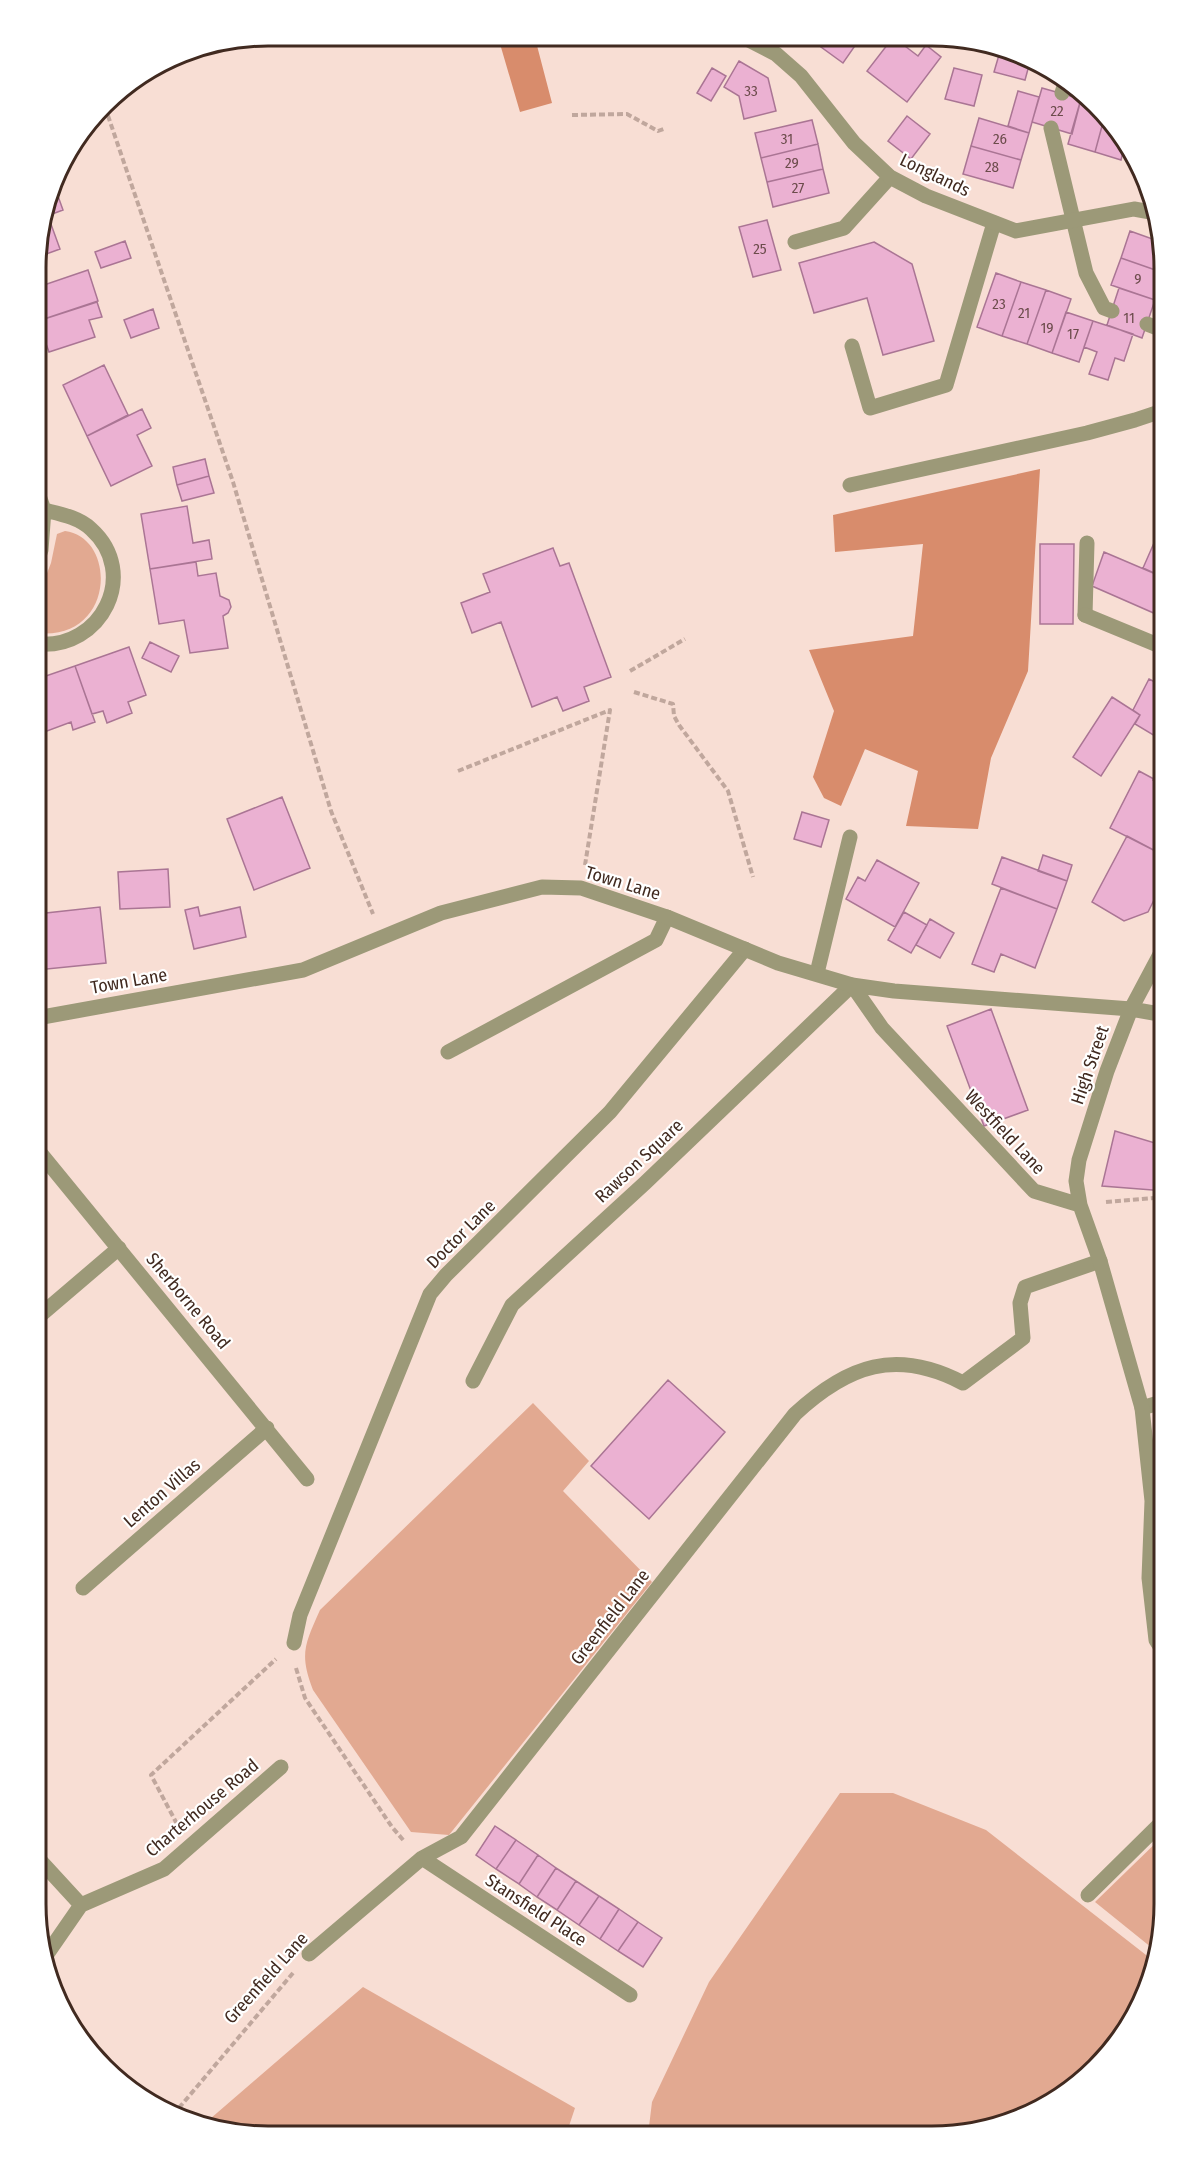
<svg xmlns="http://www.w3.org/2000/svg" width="1201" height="2172" viewBox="0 0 1201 2172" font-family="'Fira Sans Condensed',sans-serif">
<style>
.green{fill:#e2a991}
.forest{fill:#d88c6c}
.building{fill:#ebb1d2;stroke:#aa7594;stroke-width:1.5}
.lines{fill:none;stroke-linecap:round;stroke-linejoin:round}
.path{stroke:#c0a79d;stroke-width:4;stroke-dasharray:6 3;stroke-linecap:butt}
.service{stroke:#9c9978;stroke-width:15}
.minor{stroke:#9c9978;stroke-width:15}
.tertiary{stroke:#9c9978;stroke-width:15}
.labels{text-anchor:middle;stroke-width:4.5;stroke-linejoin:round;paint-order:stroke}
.number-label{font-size:15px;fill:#6c4c4c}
.street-label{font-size:18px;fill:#412a20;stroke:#fff}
.rim{fill:none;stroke:#412a20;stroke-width:3}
</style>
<rect width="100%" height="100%" fill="#f8ded4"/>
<path class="green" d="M65,531C118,538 115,641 37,633L38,596L51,563L57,534Z
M533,1403L589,1461L563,1491L652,1582L449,1835L411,1832L313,1690C299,1654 305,1644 320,1610Z
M840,1793H893L986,1830L1155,1962L1147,1992L1117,2045L1062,2097L1008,2124L933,2136L648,2135L652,2102L709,1982Z
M1165,1834L1164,1919L1157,1952L1095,1902Z
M363,1987L575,2108L566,2135L237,2134L203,2125Z"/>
<path class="forest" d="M498,37L535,38L552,103L520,112Z
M1040,469L1028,671L991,758L978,829L906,826L918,771L865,749L841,806L824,798L813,777L834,711L809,650L913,636L923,544L835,552L833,515Z"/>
<path class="building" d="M810,39L859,40L843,63Z
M891,40H897L918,56L926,45L941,57L907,102L867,71Z
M1001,48L1031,58L1025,80L994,72Z
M739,61L768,78L776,111L744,119L739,96L724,87Z
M712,68L726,76L711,101L697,93Z
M954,68L982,75L974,106L945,99Z
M1042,88L1081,99L1072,134L1032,122Z
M1018,91L1039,97L1029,133L1008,126Z
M1083,92L1105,115L1095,152L1068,144Z
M1105,115L1126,140L1121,160L1095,152Z
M907,116L930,134L911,159L888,141Z
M979,118L1029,133L1021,160L971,146Z
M812,120L818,144L761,158L755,133Z
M818,144L823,169L767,182L761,158Z
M971,146L1021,160L1013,188L963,174Z
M823,169L829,193L773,207L767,182Z
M54,185L63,210L44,217Z
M48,216L60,249L38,257V238L44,217Z
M767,220L781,270L753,277L739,227Z
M1130,231L1161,242L1164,273L1121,258Z
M125,241L131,258L101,268L95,252Z
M874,242L912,264L934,341L883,355L867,298L814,313L799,263Z
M1121,258L1164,273L1155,300L1111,285Z
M88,270L98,301L38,321V287Z
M996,273L1021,282L1002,336L977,327Z
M1021,282L1046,290L1027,344L1002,336Z
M1119,288L1155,300L1142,338L1107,325Z
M1046,290L1071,299L1052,353L1027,344Z
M97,302L102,317L89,320L95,337L49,352L38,321Z
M153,309L159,328L131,338L124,320Z
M1066,312L1093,321L1079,362L1052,353Z
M1093,321L1133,334L1124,361L1115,358L1108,380L1089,374L1097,352L1084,347Z
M104,365L128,415L87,436L63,385Z
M142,409L151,428L137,435L152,466L111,486L87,436Z
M205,459L209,476L177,485L173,467Z
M209,476L214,493L182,501L177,485Z
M187,506L193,543L209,540L212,559L150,569L141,514Z
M1154,543L1165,548V578L1143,568Z
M1040,544H1074L1073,624H1040Z
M553,548L560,566L569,563L611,677L584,687L589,701L563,711L557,697L532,707L501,622L472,633L461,603L490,592L483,574Z
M1104,552L1165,578V618L1092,586Z
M196,562L198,576L216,573L220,596L229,600L231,607L228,613L223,616L228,648L190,653L184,620L159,624L150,569Z
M150,642L179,656L171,672L142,658Z
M129,647L146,695L128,702L132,713L107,723L103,711L92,714L75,666Z
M75,666L95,722L73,730L71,722L39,734L37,679Z
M1149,679L1165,687V742L1135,724L1140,715L1133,710Z
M1112,697L1140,715L1101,776L1073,757Z
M1165,754V785L1153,780Z
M1139,771L1165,785V856L1110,828Z
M282,797L310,868L254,890L227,819Z
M802,812L829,820L821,847L794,839Z
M1127,836L1165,856V878L1148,912L1124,921L1092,902Z
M1043,855L1072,865L1067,881L1038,871Z
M1002,857L1067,881L1057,909L992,884Z
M877,860L919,883L895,927L846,899L858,877L865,881Z
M168,869L170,907L120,909L118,872Z
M1001,888L1057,909L1035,968L1001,954L994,972L972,964Z
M100,907L106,963L37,970V914Z
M198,907L200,916L240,907L246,937L194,949L185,910Z
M904,912L927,925L911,953L888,940Z
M930,919L954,933L940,958L916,945Z
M991,1009L1028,1110L984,1126L947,1026Z
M1115,1131L1165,1146V1191L1102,1186Z
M668,1380L725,1432L649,1519L591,1466Z
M495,1826L516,1840L496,1869L476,1855Z
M516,1840L538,1855L519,1884L496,1869Z
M538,1855L556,1868L537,1897L519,1884Z
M556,1868L576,1881L557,1910L537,1897Z
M576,1881L599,1896L579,1925L557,1910Z
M599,1896L619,1909L600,1939L579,1925Z
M619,1909L638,1922L618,1951L600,1939Z
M638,1922L662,1938L643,1967L618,1951Z"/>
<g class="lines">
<path class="path" d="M105,107L233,482L331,811L373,914
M572,115L627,114L658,131L666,128
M630,671L685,639
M634,692L673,704L674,716L679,725L728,791L753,877
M458,771L610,710L585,865
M1106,1202L1165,1197
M296,1668L305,1698L392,1827L404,1841
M177,1824L151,1775L276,1659
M173,2115L293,1973"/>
<path class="service" d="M1062,93L1066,80
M1051,128L1086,273L1104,308L1112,311
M795,242L844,228L890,177
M1147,324L1165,331
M852,346L870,408L946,385L994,223
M1085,615L1087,543
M817,973L850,837
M448,1052L656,940L667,917
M473,1381L512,1305L645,1183L852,985
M294,1643L300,1615L430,1294L446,1275L610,1112L745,949
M1088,1895L1165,1819"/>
<path class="minor" d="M747,39L776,54L801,76L854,143L890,177L926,196L1016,231L1134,209L1156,213
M850,485L1087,433L1135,420L1165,410
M38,559L41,550L44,510L38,493
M1085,615L1165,648
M37,644C102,650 140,573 91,529C78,517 60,514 44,510
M37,1149L307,1479
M37,1318L119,1248
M1142,1408L1165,1401
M83,1588L267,1428
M36,1856L81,1905
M422,1858L630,1995
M309,1954L422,1858L461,1837L795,1414C848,1365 896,1348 963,1383L1023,1338L1020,1303L1025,1287L1100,1261
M45,1957L81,1905L164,1869L281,1767"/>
<path class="tertiary" d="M852,985L882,1028L1034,1191L1080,1205L1100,1261L1142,1408L1152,1501L1149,1578L1156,1640L1165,1654
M37,1018L303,970L441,913L542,887L581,888L667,917L778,963L852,985L894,991L1131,1009L1165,1015
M1080,1205L1076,1181L1079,1160L1107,1071L1131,1009L1165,945"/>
</g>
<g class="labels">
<g class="number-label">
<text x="751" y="96">33</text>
<text x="1057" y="116">22</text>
<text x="787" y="144">31</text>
<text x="1000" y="144">26</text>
<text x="792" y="168">29</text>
<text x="992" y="172">28</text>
<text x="798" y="193">27</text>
<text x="760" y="254">25</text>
<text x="1138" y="284">9</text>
<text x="999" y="309">23</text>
<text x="1024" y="318">21</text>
<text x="1129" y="323">11</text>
<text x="1047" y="333">19</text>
<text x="1073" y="339">17</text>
</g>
<g class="street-label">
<text transform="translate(935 175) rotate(26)" y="6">Longlands</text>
<text transform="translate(623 883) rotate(17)" y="6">Town Lane</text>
<text transform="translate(129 981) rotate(-10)" y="6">Town Lane</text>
<text transform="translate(1090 1065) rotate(-71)" y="6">High Street</text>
<text transform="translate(1005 1132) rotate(47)" y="6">Westfield Lane</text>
<text transform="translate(639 1161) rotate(-43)" y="6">Rawson Square</text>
<text transform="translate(461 1234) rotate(-45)" y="6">Doctor Lane</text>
<text transform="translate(188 1301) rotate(50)" y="6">Sherborne Road</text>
<text transform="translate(162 1493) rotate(-41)" y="6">Lenton Villas</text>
<text transform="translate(610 1617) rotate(-52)" y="6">Greenfield Lane</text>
<text transform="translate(202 1808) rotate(-40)" y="6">Charterhouse Road</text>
<text transform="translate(536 1910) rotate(33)" y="6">Stansfield Place</text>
<text transform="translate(266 1978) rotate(-48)" y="6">Greenfield Lane</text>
</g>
</g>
<path d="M0 0H1201V2172H0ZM268 46H932A222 222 0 0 1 1154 268V1904A222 222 0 0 1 932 2126H268A222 222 0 0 1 46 1904V268A222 222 0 0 1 268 46Z" fill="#fff" fill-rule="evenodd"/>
<path class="rim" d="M268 46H932A222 222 0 0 1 1154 268V1904A222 222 0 0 1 932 2126H268A222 222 0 0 1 46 1904V268A222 222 0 0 1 268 46Z"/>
</svg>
